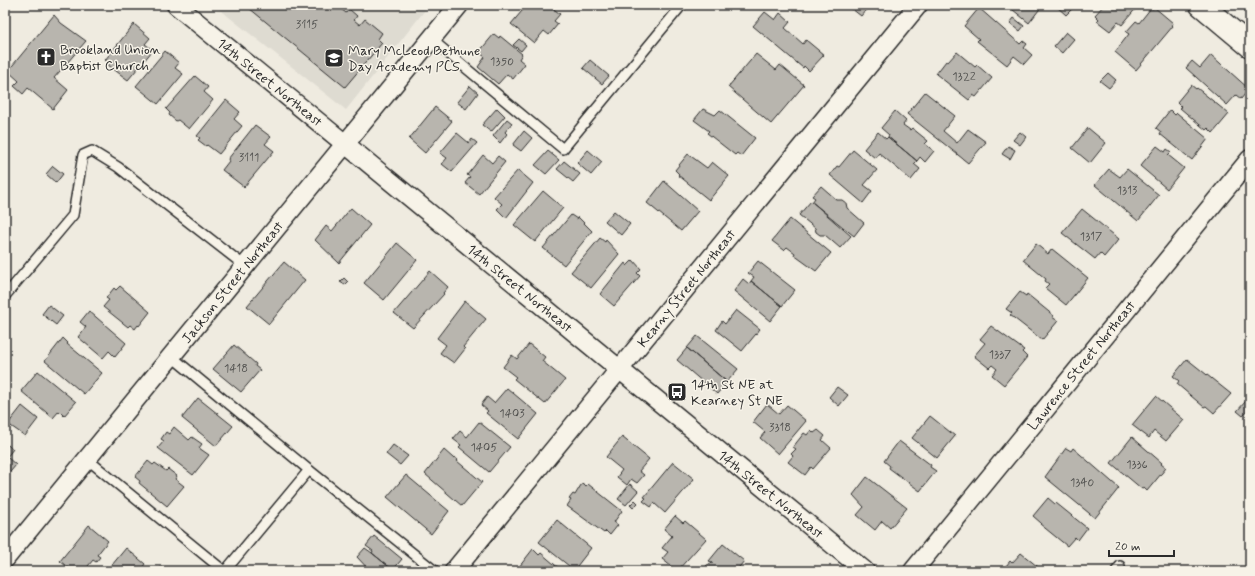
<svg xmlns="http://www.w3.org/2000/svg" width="1255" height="576" viewBox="0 0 1255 576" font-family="Mynerve,sans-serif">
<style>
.built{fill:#dedbd1}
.building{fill:#b8b5ae;stroke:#2b2b2b}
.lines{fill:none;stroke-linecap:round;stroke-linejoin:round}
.lane-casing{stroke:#2b2b2b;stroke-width:12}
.street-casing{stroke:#2b2b2b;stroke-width:21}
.secondary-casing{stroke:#2b2b2b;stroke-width:25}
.lane{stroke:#f7f3e8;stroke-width:9}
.street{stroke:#f7f3e8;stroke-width:18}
.secondary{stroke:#f7f3e8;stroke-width:22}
.labels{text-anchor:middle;stroke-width:3;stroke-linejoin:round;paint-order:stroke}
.number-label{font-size:12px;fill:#4e4e4c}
.poi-label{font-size:14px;fill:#2b2b2b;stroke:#f7f3e8;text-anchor:start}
.street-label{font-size:14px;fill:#2b2b2b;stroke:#f7f3e8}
</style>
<rect width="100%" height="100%" fill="#efebe0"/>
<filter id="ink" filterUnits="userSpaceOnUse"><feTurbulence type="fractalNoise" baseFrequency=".025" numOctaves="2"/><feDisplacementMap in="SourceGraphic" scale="8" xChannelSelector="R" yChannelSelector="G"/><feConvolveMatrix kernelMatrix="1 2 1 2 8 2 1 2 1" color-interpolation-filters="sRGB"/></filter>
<g filter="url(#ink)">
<path class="built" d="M214,5H429L346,110Z"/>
<path class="building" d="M251,5H336L346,13L349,9L357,16L354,20L360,25L365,19L382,33L378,39L382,43L345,87L249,8Z
M527,5H549L560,14L554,21L558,24L549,35L544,31L534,43L511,24Z
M847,5H870L861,16Z
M1007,5H1041L1042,6L1029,23Z
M1057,5H1074L1075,6L1066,15L1056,6Z
M1104,5H1134L1137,7L1122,25L1118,22L1110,31L1097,21L1099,19L1095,15Z
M1154,7L1173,23L1172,25L1173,26L1136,70L1115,52L1129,34L1126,32L1136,21L1139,23L1151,8L1153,9Z
M979,8L1020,44L1023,41L1027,44L1024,48L1032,55L1024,64L1014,56L1007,65L977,41L979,39L964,26Z
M765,12L775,20L780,13L790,22L785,28L803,44L806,40L824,55L809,71L804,66L803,68L753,26Z
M54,15L61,23L86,41L54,78L68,90L53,109L28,88L23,94L14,86L19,81L8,71Z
M1014,18L1024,26L1020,31L1010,23Z
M134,24L150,38L145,44L153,50L128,80L108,65L109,63L105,60Z
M1066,32L1074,39L1062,53L1054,46Z
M494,34L499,38L500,36L522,54L519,59L525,64L513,79L507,74L498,84L478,67L485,57L479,52Z
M519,39L526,45L521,51L513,45Z
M165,51L179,63L175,68L183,74L158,104L136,86Z
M957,52L975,67L977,65L992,78L976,97L973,95L969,100L936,74L946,61L948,62Z
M756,54L776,70L780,65L804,85L771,124L728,87Z
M1211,55L1249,89L1241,99L1236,95L1227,105L1186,68L1192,61L1200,68Z
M590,60L609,76L602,84L583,68Z
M1108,73L1116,80L1109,88L1100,81Z
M195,76L208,87L204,92L213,100L189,129L178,120L176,121L169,115L170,113L166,109Z
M1191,85L1196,89L1197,88L1229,114L1213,133L1208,128L1206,130L1180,108L1182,107L1177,102Z
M470,86L478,93L466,109L457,102Z
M925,92L955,116L943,131L957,143L968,129L986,142L968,163L907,114Z
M226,100L240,112L234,119L242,126L219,154L207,145L206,146L198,140L200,138L197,136Z
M435,107L452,121L425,153L409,139Z
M497,108L505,116L491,132L482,125Z
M703,109L715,115L720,110L755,138L741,156L737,153L735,155L707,133L709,131L694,120Z
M1170,110L1175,115L1177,113L1208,139L1192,160L1160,134L1161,132L1156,128Z
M895,111L906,121L903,125L910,130L912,128L928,141L925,144L934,151L925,162L920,157L917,161L888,137L889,135L881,128Z
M507,119L512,123L505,132L507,134L500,143L493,136Z
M255,125L271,137L265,144L274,151L244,187L222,170L229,161L228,159Z
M1088,128L1106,143L1090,163L1072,148Z
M524,131L532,138L521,151L513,145Z
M878,132L886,139L888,137L917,161L914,164L920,169L911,180L879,153L875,158L864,149Z
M1020,132L1026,137L1020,145L1013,140Z
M457,133L469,143L472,139L477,143L452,172L442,164L447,158L440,153Z
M1008,146L1015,150L1010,159L1002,154Z
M1157,146L1165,152L1167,149L1171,152L1168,155L1184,168L1167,189L1140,166Z
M588,150L602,162L591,175L577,163Z
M853,150L877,170L864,185L872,191L863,203L830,175L837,166L839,167Z
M548,151L559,160L546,174L535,165Z
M688,154L707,168L712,162L729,176L709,200L678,175L679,174L675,170Z
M483,155L492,163L498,156L505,162L479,194L465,183L470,177L467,175Z
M564,161L580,174L573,182L557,169Z
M53,166L63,174L56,183L46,174Z
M1109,169L1120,177L1127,169L1159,195L1138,221L1095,185Z
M518,170L533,183L506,218L497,209L502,204L494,197Z
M664,181L698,211L681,231L647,203Z
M821,186L837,200H842L846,203L847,208L864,223L854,236L812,202L815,198L812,196Z
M543,191L563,208L535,242L514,225Z
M811,201L851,236L840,248L825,235H820L816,232L815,228L799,215Z
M351,208L370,225L339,263L315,240L326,226L332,231Z
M1082,209L1119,239L1104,257L1100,253L1095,259L1062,233Z
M614,211L630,224L621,235L605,221Z
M571,215L577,219L578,217L592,231L564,265L543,248Z
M790,219L831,253L816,271L794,255L795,253L787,247L784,250L772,241Z
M600,238L605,242L606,240L619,254L591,288L571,272Z
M397,243L417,260L384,300L364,283Z
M1036,244L1048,254L1052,249L1088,278L1066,305L1045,288L1049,284L1045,281L1046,279L1023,260Z
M633,260L641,269L637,273L640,276L614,306L600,294L625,263L627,266Z
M758,261L795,290L782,306L751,281L754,277L748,273Z
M284,262L305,280L269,324L247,306Z
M430,271L448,287L443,293L444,294L413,328L394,313Z
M344,278L348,282L345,285L340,282Z
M743,279L749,284L751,281L782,306L770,321L734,291Z
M120,286L150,312L139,326L138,325L135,329L130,325L128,327L103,307L109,300L106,298L114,288L116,290Z
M1020,292L1026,296L1027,294L1054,316L1052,317L1058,321L1042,340L1010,315L1012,313L1006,309Z
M465,301L486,319L463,347L465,349L454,363L440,353L446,345L437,338Z
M49,305L63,316L56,325L42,314Z
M736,310L760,329L742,351L716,330L722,321L725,324Z
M89,311L126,343L115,357L109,351L103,358L78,337L86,327L80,322Z
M991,326L1024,350L1022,352L1027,357L1004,385L992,375L997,369L992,365L989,368L974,356L985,343L980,339Z
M697,336L738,369L727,382L687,348Z
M63,338L68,343L67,344L102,373L84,394L45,361Z
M529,344L545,357L542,361L565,380L545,404L514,379L516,377L503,367L512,355L517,359Z
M234,345L256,364L255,366L260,370L241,392L213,369Z
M687,348L727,382L717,394L677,360Z
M1187,359L1231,394L1214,413L1206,406L1204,407L1177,384L1179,381L1173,376Z
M38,371L76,402L64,416L59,411L53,418L21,391Z
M837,387L848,395L839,406L829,397Z
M507,388L538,414L518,439L486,413L488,411L481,405L487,397L494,403Z
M1156,396L1184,420L1166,441L1154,431L1149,438L1132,425Z
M198,398L233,426L216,446L182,418Z
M1246,401L1250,404V409L1243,416L1237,411Z
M767,404L779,414L787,405L806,421L778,454L760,438L765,432L753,422Z
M22,406L38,419L25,436L8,424Z
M930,416L955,436L937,458L912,438Z
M479,422L510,447L489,472L459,447L461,445L453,439L460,431L467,437Z
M174,427L189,440L192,437L202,444L199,448L209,455L193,475L158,448L164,441L161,439L166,432L169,434Z
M811,430L814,433L818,430L825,436L822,440L831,448L813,469L811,467L805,475L788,462L793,456L791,454L796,449L793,447L804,433L807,435Z
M622,437L649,459L639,471L644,475L637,483L631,479L627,485L617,477L622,470L606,457Z
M1132,437L1162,463L1161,464L1166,468L1147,491L1144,488L1142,489L1111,463Z
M899,441L931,465L930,467L936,471L920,491L889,468L890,466L884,461Z
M5,443L13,449L7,457L16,465L5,478Z
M393,445L408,456L400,465L386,454Z
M1066,448L1071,451L1073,448L1119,488L1095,518L1045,477Z
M444,450L453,458L454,457L458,460L457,461L482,482L462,506L425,474Z
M148,461L153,465L155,463L166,471L168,469L177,476L175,479L184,486L167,506L139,483L140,481L135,477Z
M673,462L694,479L665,513L654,503L651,507L643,501L646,498L644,497Z
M406,475L449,511L431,534L387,497Z
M867,477L907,508L890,528L882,521L875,530L857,515L864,507L853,495Z
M584,484L586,486L588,484L622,511L614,522L618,525L610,535L606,531L604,533L567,506L571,500L569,499L573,494L575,495L581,485Z
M630,484L638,491L626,505L618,499Z
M1048,498L1055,504L1056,503L1087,528L1078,540L1075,537L1067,546L1040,524L1041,523L1033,516Z
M635,500L638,503L633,508L630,505Z
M675,516L683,523L685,521L706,539L677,571L662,559L668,552L662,548L672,536L664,529Z
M557,520L591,548L574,570L539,542Z
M89,525L108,541L97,555L100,557L96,562L93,560L84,571H72L60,561Z
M374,536L402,559L393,570L372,553L373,551L366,546Z
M723,544L744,561L736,571H703L707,565L713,563L709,561Z
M126,548L145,564L140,571H107Z
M365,548L372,553L393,570L370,571L357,557Z
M533,549L539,555L541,553L561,570L524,571L519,567Z
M1021,553L1043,571H1002L1010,561L1012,563Z
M161,567L166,571H157Z"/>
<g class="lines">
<defs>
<path id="lane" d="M431,39L563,149L682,5
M5,296L73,215L83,155L92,151L118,167L245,266
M171,356L309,470L435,571
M87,459L224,571
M225,571L309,470
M1116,571L1120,566"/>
<path id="street" d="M176,5L865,571
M5,559L459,5
M454,571L918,5
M913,571L1250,159"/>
<path id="secondary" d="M1201,5L1250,46"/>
</defs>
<use href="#lane" class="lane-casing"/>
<use href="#street" class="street-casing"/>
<use href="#secondary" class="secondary-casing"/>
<use href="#lane" class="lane"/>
<use href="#street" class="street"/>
<use href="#secondary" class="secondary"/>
</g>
</g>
<defs>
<symbol id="church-square" viewBox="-11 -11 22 22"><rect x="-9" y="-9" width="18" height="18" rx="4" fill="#2b2b2b" stroke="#f7f3e8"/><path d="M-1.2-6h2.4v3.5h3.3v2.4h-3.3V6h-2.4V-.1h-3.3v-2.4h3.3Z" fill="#fff"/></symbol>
<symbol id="school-square" viewBox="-11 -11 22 22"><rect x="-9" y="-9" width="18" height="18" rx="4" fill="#2b2b2b" stroke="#f7f3e8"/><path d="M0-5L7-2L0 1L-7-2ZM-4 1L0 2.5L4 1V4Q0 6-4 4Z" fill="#fff"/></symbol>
<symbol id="bus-square" viewBox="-11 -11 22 22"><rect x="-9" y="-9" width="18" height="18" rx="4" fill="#2b2b2b" stroke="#f7f3e8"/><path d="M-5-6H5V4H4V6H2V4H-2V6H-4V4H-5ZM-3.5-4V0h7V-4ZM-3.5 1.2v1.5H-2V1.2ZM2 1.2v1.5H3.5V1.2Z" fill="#fff"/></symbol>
</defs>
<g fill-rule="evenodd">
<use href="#church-square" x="35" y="46" width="22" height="22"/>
<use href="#school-square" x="323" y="47" width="22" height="22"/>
<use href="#bus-square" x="666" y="381" width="22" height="22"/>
</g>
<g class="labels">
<g class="number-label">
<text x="307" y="28">3115</text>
<text x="502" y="65">1350</text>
<text x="964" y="80">1322</text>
<text x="249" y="161">3111</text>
<text x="1127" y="194">1313</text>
<text x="1091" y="240">1317</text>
<text x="1000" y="358">1337</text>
<text x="236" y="372">1418</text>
<text x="512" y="417">1403</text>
<text x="780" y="431">3318</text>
<text x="484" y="451">1405</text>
<text x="1137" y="468">1336</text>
<text x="1082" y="486">1340</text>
</g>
<g class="poi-label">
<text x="60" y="54">Brookland Union<tspan x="60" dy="16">Baptist Church</tspan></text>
<text x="348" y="55">Mary McLeod Bethune<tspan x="348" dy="16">Day Academy PCS</tspan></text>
<text x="691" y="389">14th St NE at<tspan x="691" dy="16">Kearney St NE</tspan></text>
</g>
<g class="street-label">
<text transform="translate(270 82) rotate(39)" y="5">14th Street Northeast</text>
<text transform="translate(232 282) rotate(-51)" y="5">Jackson Street Northeast</text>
<text transform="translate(520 288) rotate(39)" y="5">14th Street Northeast</text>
<text transform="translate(686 288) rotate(-51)" y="5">Kearny Street Northeast</text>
<text transform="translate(1081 365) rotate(-51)" y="5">Lawrence Street Northeast</text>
<text transform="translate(771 494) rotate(39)" y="5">14th Street Northeast</text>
</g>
</g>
<rect width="1255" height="576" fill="none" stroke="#f7f3e8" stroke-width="20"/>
<rect x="10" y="10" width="1235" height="556" fill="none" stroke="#2b2b2b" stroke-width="1.5" filter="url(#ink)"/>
<path d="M1109 550v6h65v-6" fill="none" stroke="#2b2b2b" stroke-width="2"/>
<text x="1115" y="550" font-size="12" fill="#2b2b2b" stroke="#f7f3e8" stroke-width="3" paint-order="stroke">20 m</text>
</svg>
